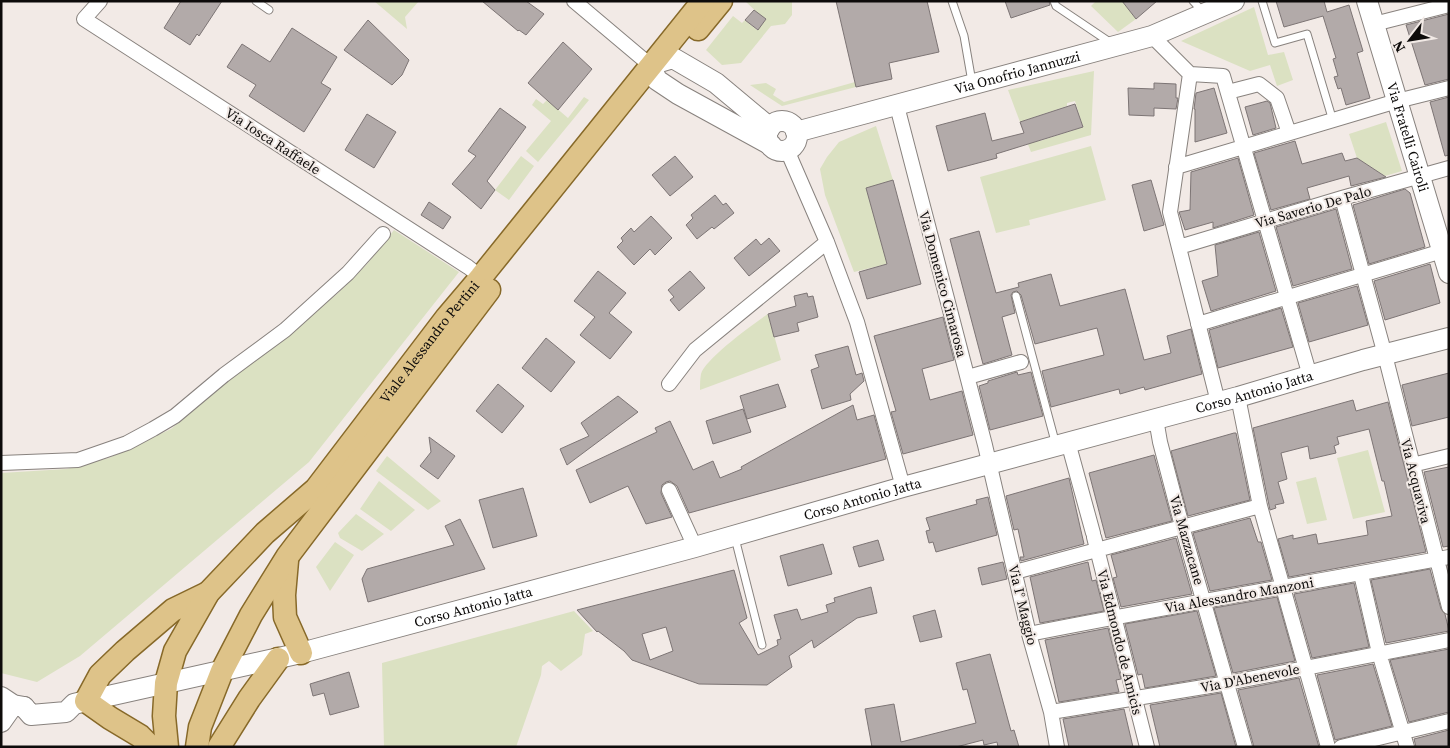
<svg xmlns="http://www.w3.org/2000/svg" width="1450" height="748" viewBox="0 0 1450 748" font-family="'Source Serif 4',serif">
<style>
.green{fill:#dbe1c2}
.building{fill:#b2aaa9;stroke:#7d7575;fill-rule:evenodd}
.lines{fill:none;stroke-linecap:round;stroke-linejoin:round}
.lane-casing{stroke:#88827e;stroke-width:9}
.street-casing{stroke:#88827e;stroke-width:16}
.secondary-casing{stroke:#88827e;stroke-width:22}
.primary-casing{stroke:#876929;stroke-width:25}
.lane{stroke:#fff;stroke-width:7}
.street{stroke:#fff;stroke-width:14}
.secondary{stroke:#fff;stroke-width:20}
.primary{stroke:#dec389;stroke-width:22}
.labels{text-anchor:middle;stroke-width:4;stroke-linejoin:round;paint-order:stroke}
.street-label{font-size:14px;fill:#0d0b0a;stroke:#f2eae6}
</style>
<rect width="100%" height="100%" fill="#f2eae6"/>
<path class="green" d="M374,1H419L405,17L407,29Z
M745,1H792V15L785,24L771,26L741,63L722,65L706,50L733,16L742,23L745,20L757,30L765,20Z
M1096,1H1126L1124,3L1136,19L1118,32L1091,6Z
M1254,7L1268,55L1284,52L1293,80L1277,86L1270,65L1250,71L1181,41Z
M1094,71L1091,135L1031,152L1027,142L1039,138L1040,141L1083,127L1075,101L1067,103V106L1020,122L1008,90Z
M855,82L856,87L782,106L750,85L766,83L776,89L773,95L784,102Z
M584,97L589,100L538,162L526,151L551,121L532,105L536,99L543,104L547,100L568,118Z
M1386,122L1402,171L1385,176L1357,158L1349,134Z
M876,126L893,180L867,188L887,264L854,272L825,195L820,169L827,157L839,142Z
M1091,146L1106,200L1029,220L1030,225L996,233L980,177Z
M521,156L534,166L509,200L495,190Z
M394,230L459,272L309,462L80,656L37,682L1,673V473L66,469L109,458L171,429L214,392L337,294L368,263Z
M768,314L781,360L700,390C700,385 700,379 701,374C704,360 754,323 768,314Z
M1368,450L1385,512L1353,519L1337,458Z
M387,456L441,501L428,510L376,471Z
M1316,477L1327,520L1307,524L1296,482Z
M379,481L415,510L391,531L360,509Z
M356,514L384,534L362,551L340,538L338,533Z
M335,542L354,555L330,591L316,567Z
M574,611L593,631L585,634L582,655L561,671L549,661L542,666L541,675L516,747H384L382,663Z"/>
<path class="building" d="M181,1H222L199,36L197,34L190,45L164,28Z
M482,1H526L544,14L526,35L519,30L518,31Z
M836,1H927L939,52L889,63L892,79L856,87Z
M1005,1H1049L1050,5L1011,18Z
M1122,1H1157L1136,19Z
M1276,1H1324L1327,12L1349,5L1363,51L1357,53L1370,98L1346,105L1341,88L1338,89L1334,77L1338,76L1333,59L1336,58L1323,16L1284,27Z
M754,10L766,19L758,30L745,20Z
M1449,14V79L1425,85L1406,25Z
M368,20L409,60L402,75L392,85L344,50Z
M292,28L337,57L321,83L331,89L304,132L249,96L256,85L227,67L242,44L270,62Z
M563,42L592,69L558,110L528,83Z
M1154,83L1176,84V98H1178L1176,109L1154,108V116L1129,115L1128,88L1154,89Z
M1214,88L1227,133L1195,142V109H1194L1196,93Z
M1449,97V155L1445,156L1430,102Z
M1267,101L1270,103L1276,128L1253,135L1245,107Z
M1075,104L1083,127L996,154L997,158L948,171L936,126L985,113L992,141L1024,133L1020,122Z
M500,108L526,127L487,181L495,190L481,209L452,184L476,156L468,151Z
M367,114L396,132L374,168L345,150Z
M1295,141L1302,164L1342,153L1345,161L1357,158L1386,177L1351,186L1349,176L1307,188L1310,199L1271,210L1254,153Z
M675,156L693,177L670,196L652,175Z
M1238,158L1254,215L1213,228V222L1185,230L1179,212L1190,210L1191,172Z
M893,180L921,284L867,299L859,272L887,264L866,188Z
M1151,180L1164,225L1144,231L1132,185Z
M1405,189L1410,193L1425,247L1369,264L1353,205Z
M715,195L723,205L726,203L734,213L714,229L712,227L697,239L686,225L693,218L691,215Z
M429,202L451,217L443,229L421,215Z
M1336,209L1352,269L1293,286L1276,227Z
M651,216L672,238L655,255L650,249L634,265L617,247L623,241L621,238L631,228L634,232Z
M979,231L996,293L1019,287L1018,283L1051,274L1060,306L1125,289L1144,360L1171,353L1167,336L1191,329L1202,374L1145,390L1144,387L1120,394L1119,389L1051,407L1042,371L1104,355L1097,328L1035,344L1021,295L1017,291L1013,292L1011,295L1015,313L1002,317L1012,355L983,364L950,239Z
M1259,232L1276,291L1211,311L1202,281L1218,276L1215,245Z
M769,238L780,251L749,276L734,258L756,239L761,245Z
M1430,264L1440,303L1385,320L1374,281Z
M598,271L626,293L609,313L632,332L610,359L580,335L595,317L574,301Z
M690,271L705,288L679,311L670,300L674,297L668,290Z
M1357,286L1368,325L1309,342L1298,303Z
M807,293L808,297L813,296L818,317L797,323L799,331L774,337L768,314L796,306L794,296Z
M1281,308L1293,347L1218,368L1209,330Z
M943,317L954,360L922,369L930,400L962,391L973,435L903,454L891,412L896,411L874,336Z
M546,338L575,362L551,392L522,368Z
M848,346L856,375L862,373L864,381L850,394L851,400L822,409L811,370L819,367L815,355Z
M1017,372L1018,375L1031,372L1043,416L990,430L979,386L988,383V381Z
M1449,373V417L1412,426L1402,385Z
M498,384L524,406L502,433L476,411Z
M778,384L786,407L747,419L740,396Z
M618,396L638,412L567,465L560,449L589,436L581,423Z
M1353,400L1356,411L1388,402L1426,552L1289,577L1278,539L1293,535V539L1316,534L1318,544L1368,535L1366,521L1392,516L1384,481H1382L1369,429L1337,437L1339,444L1334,446L1336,453L1310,459L1308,446L1281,453L1287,479L1278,482L1284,503L1275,505L1276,508L1270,510L1253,428Z
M853,405L857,420L874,415L886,459L689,513L677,486L670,481L666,482L662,485L661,493L672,517L646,524L628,486L590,503L576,470L657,432L655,428L670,421L693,470L713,461L720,478L742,469L741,467Z
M743,409L751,432L713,444L706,421Z
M1234,433H1236L1250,500L1188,516L1171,451Z
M429,437L455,456L438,479L420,466L431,452Z
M1154,455L1172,521L1106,538L1089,473Z
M1449,467V546L1443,547L1424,472Z
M1069,478L1084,544L1021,561L1020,557H1024L1018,529L1014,530L1006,496Z
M523,488L537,536L493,548L479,500Z
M988,497L997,535L936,552L933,542L929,543L926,531L930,530L926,518L977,504L976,500Z
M1250,518L1258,542H1261L1272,580L1210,591L1193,533Z
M460,519L485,569L368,602L362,579L367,569L454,545L445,526Z
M1176,538L1192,594L1121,607L1113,578L1117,577L1111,555Z
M878,540L884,560L859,567L853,547Z
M823,544L832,574L788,586L780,556Z
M1003,562L1007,579L982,585L978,568Z
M1088,562L1092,581L1096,580L1104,611L1040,623L1030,577Z
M1430,569L1441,609L1445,614L1449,631L1386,643L1371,580Z
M734,570L747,618L739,623L758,655L778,645L777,640L781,639L774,615L797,609L801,620L828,612L826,605L835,602L834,598L871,587L877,613L857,618L814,648L812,640L789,656L792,667L767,685L699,684L632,660L624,651L598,631L597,632L577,610ZM666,627L673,651L650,660L642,634Z
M1354,583L1369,647L1312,658L1294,594Z
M1277,597L1295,661L1233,673L1214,608Z
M935,610L942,637L920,642L913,616Z
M1197,611L1216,676L1145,688L1142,674L1138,675L1125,624Z
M1108,628L1121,679L1116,680L1119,692L1059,702L1045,640Z
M1449,649V712L1409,722L1390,660Z
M990,654L1011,731L1014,730L1019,747H998L997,742L984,745L983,740L956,747H872L865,709L894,704L901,742L976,723L967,689L963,690L956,663Z
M1373,664L1392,726L1335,740L1317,675Z
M349,672L359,707L330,715L324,693L313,696L310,684Z
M1299,678L1319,747H1254L1238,690Z
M1221,693L1236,747H1160L1150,705Z
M1124,709L1133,747H1069L1063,719Z
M1449,730V747H1416L1414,739Z"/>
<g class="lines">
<defs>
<path id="lane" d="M256,1L269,10
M952,1L964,36L972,82
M1054,1L1056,6L1111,43
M1193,1L1203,12
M1262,1L1275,43L1307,34L1333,121
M1016,296L1056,445
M735,538L762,645"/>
<path id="street" d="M100,1L84,19L468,267L481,277
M574,1L650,65
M1374,24L1449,5
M1152,36L1190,74L1170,212L1218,402
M1190,74L1223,76L1310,376
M1228,92L1259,84L1277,98L1289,133
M897,106L985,445L1029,634L1051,712L1057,747
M787,150L827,242L857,322L903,487
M1176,167L1397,101L1449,88
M1342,198L1385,355L1449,607
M1179,247L1342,198L1449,168
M1198,324L1449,249
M968,377L1021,362
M669,384L695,350L827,242
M1238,397L1260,506L1328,747
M1156,419L1160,442L1182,526L1245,747
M1068,442L1093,533
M1,463L78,460L127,443L153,429L175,416L224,375L285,330L348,273L383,234
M1412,465L1449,456
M669,490L695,547
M1094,537L1147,747
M1015,572L1260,506
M1361,574L1379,653L1407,747
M1029,634C1169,606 1309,583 1449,557
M1051,712L1228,683L1449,640
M1341,747L1449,721"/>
<g id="secondary">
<path id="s1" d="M1367,1L1449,273"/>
<circle cx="782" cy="136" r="15"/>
<path d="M770,128L716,83L673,58L650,65L657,80L678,94L771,145"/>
<path id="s2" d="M796,132L1152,36L1234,1"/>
<path d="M1,697L13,705L24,707"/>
<path id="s3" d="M24,707L31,715L66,712L74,704L86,701L301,653L695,547L903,487L1238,397L1363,360L1449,338"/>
<path d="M1,722L13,705"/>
</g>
<g id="primary">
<path d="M698,29L721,1"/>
<path d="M287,561L284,595L285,617L301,653"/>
<path d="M151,747L140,736L110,718L86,701L100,675L125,651L173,610L208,593"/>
<path id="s4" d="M167,747L164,716L166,683L175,651L208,593L265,533L316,489L447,317L481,277L703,1"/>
<path d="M197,747L200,727L222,671L251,615L287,557L489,290"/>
<path d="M219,747L249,699L278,659"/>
</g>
</defs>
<use href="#lane" class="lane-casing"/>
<use href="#street" class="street-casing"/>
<use href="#secondary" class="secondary-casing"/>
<use href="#primary" class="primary-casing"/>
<use href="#lane" class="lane"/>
<use href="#street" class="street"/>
<use href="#secondary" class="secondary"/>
<use href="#primary" class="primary"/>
</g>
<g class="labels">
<g class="street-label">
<text dy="5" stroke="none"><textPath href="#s2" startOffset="229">Via Onofrio Jannuzzi</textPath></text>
<text dy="5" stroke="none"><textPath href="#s1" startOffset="142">Via Fratelli Cairoli</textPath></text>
<text transform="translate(273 141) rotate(33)" y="5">Via Iosca Raffaele</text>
<text transform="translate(1313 207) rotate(-16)" y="5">Via Saverio De Palo</text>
<text transform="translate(943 284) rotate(75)" y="5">Via Domenico Cimarosa</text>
<text dy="5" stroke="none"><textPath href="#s4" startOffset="500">Viale Alessandro Pertini</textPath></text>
<text dy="5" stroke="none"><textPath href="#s3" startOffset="1278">Corso Antonio Jatta</textPath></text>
<text transform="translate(1416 481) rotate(76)" y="5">Via Acquaviva</text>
<text dy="5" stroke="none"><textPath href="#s3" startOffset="872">Corso Antonio Jatta</textPath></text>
<text transform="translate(1187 540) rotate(74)" y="5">Via Mazzacane</text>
<text transform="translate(1239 595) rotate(-10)" y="5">Via Alessandro Manzoni</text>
<text transform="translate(1023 605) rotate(76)" y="5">Via I° Maggio</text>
<text dy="5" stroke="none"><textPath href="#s3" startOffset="468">Corso Antonio Jatta</textPath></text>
<text transform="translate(1120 642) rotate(76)" y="5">Via Edmondo de Amicis</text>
<text transform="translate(1250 678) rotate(-11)" y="5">Via D'Abenevole</text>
</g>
</g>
<rect width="1450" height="748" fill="none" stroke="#0d0b0a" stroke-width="5"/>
<g transform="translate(1410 40) rotate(239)" stroke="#f2eae6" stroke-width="4" paint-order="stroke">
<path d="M0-4L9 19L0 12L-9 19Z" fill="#0d0b0a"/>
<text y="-8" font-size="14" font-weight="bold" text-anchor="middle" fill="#0d0b0a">N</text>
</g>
</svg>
